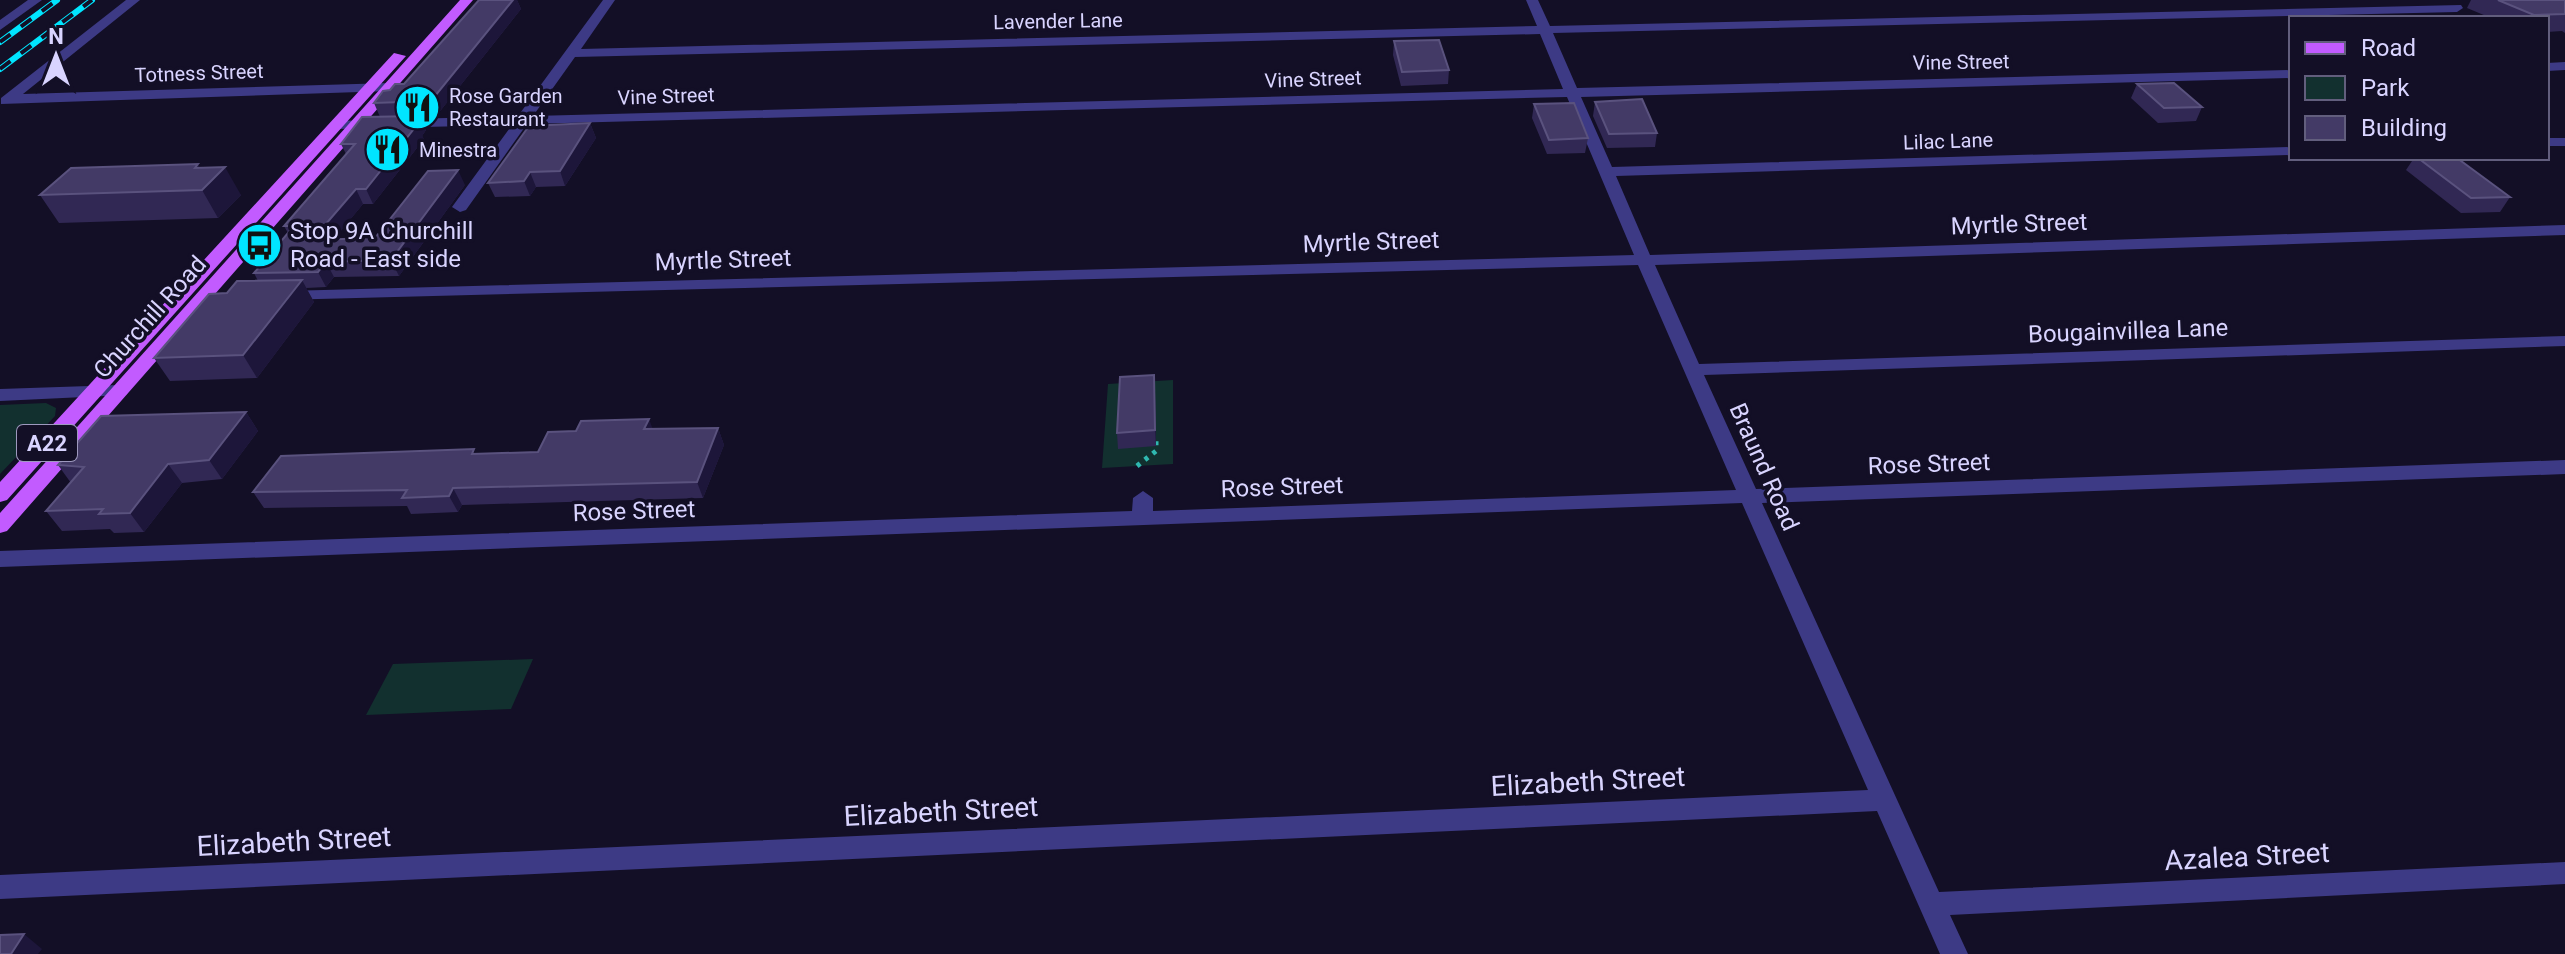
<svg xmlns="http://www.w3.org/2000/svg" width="2565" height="954" viewBox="0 0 2565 954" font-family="Roboto,sans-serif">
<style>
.green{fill:#12302f}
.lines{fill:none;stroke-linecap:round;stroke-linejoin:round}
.path{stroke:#2fb8b0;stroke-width:5;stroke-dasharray:4 6;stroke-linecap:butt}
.minor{fill:#3d3a85;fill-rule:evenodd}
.major{fill:#c25bff;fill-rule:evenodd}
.rail-casing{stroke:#00e5ff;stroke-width:6}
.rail{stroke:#130f26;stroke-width:4;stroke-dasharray:13;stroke-linecap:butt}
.wall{fill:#312854}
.shaded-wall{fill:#1d163a}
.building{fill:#433a66;stroke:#5a527e;stroke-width:2}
.labels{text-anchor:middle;stroke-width:7;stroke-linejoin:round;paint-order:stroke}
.far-street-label{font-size:20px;fill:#d9d4ff;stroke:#130f26}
.far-poi-label{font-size:20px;fill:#d9d4ff;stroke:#130f26;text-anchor:start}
.shield{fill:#130f26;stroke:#9e99be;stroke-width:2}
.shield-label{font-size:22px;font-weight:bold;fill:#d9d4ff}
.street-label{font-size:24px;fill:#d9d4ff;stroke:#130f26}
.poi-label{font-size:24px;fill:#d9d4ff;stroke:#130f26;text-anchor:start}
.near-street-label{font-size:28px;fill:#d9d4ff;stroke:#130f26}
</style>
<rect width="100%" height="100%" fill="#130f26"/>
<path class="green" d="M1173,380V464L1102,468L1108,384Z
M46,403L56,408L55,416L0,474V405Z
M533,659L511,709L366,715L393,664Z"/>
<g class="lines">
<path class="path" d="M1137,466L1156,451V441"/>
<path class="minor" d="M28,0H42L0,30V20Z
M126,0H140L23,94L390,83L397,87L390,91L1,104V98Z
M603,0H615L581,49L1537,26L1526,0H1538L1550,26L2461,5L2463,8L2457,12L1553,33L1577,88L2291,70V78L1581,97L1612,167L2291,147V155L1616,176L1650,255L2565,225V235L1655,265L1699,364L2565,336V346L1704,375L1756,489L2565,460V474L1762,503L1939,892L2565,862V884L1950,915L1968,954H1940L1877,811L0,899V875L1868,790L1742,503L0,567V551L1132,511L1133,498L1143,491L1153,498V511L1736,490L1638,265L280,300L277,296L286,291L1634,255L1567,97L527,124L466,210L460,212L452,207L512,125L337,129L330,125L337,121L518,116ZM1540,34L1563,89L533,116L575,57Z
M2565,62V70L2547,71V63Z
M2547,138H2565V146H2547Z
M119,385L126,387L128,391L126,395L0,401V389Z"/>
<path class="major" d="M460,0H473L7,531L0,533V513Z
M394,53L406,56L7,500L0,502V482Z"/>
<defs>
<path id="rail" d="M0,42L57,0
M0,69L92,0"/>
</defs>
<use href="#rail" class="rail-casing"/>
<use href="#rail" class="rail"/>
</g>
<path class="wall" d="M479,0H517L521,9L437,115L420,116L426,130L422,136L424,139L373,204H363L334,239L375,238L465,185L399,276L334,277L326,287L306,288L314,302L257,378L170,381L154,358L227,293L258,281L254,273L288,233L284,226L346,154L341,144L380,117L374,103L390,90L404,84Z
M2471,0H2565V33L2562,31L2547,32V18H2491L2467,8Z
M1394,41L1449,70L1448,84L1401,86L1393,55Z
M2137,84L2202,107L2196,121L2158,123L2131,98Z
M1595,102L1657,133L1655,147L1607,148L1593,116Z
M1534,104L1588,138L1585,153L1547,154L1532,118Z
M590,123L596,138L565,186L536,187L530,196L495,197L488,183Z
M2414,158H2457L2510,197L2500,212L2461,213L2406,170Z
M200,167L241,195L218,218L59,223L40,195Z
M1155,391L1156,446L1118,449L1117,433Z
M246,412L258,431L222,479L182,483L144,532L114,533L110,529L62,531L46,511L71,483L58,465Z
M718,428L724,445L703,498L462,505L458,512L411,514L407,506L264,508L253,492L476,454L538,452L653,429Z"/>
<path class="shaded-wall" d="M513,0H517L521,9L437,115L431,101Z
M420,116L426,130L422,136L424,139L373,204L366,189Z
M590,123L596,138L565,186L560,171Z
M198,164L209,184L225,167L241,195L218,218L202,190L195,168Z
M458,170L465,185L399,276L391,260Z
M530,172L536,187L530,196L524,181Z
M356,189L363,204L321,255L312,240Z
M326,262L334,277L326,287L318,272Z
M302,280L314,302L257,378L243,355Z
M1154,375L1155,391L1156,446L1155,430Z
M246,412L258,431L222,479L209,460Z
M649,419L655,435L644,429Z
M718,428L724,445L703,498L697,482Z
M168,464L182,483L144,532L130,513Z
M453,488L462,505L458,512L449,496Z
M24,934L42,949L38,954H11Z"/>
<path class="building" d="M479,0H513L431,101L374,103L383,91L390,90L395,84H404Z
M2498,0H2565V14L2534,15Z
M1439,40L1449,70L1402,72L1394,41Z
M2174,83L2202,107L2164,108L2137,84Z
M1642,99L1657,133L1609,134L1595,102Z
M1574,103L1588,138L1549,140L1534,104Z
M420,116L413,125H417L366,189H356L312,240L375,238L428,171L458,170L391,260L326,262L318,272L254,273L294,226H284L355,144H341L362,117Z
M590,123L560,171L530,172L524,181L488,183L529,126Z
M2418,158H2457L2510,197L2471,198Z
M198,164L195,168L225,167L202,190L40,195L71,168Z
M302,280L243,355L154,358L209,294L227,293L237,281Z
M1154,375L1155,430L1117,433L1120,377Z
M246,412L209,460L168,464L130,513L99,514L103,509L46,511L84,467L58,465L101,416Z
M649,419L644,429L718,428L697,482L453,488L449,496L402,498L407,490L253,492L281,456L474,449L472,454L538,452L548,432L576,431L581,421Z
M24,934L11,954H0V935Z"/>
<defs>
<symbol id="restaurant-disc" viewBox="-11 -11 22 22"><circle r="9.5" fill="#00e5ff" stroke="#130f26"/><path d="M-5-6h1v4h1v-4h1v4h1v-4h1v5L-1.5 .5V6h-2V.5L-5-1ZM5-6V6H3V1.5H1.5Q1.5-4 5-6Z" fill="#111"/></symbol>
<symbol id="bus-disc" viewBox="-11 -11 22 22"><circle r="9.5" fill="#00e5ff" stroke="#130f26"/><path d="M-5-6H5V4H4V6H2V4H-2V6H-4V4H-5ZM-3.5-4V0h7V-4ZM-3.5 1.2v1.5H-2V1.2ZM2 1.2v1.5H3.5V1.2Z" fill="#111"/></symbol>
</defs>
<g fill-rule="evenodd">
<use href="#restaurant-disc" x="392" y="82" width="51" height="51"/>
<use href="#restaurant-disc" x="362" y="124" width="51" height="51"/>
<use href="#bus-disc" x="234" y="220" width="51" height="51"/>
</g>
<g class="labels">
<g class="far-street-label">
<text transform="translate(1058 21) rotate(-1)" y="7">Lavender Lane</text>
<text transform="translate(1961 62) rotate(-1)" y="7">Vine Street</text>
<text transform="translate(199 73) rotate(-2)" y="7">Totness Street</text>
<text transform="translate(1313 79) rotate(-2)" y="7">Vine Street</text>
<text transform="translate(666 96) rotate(-2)" y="7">Vine Street</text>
<text transform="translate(1948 141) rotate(-2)" y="7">Lilac Lane</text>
</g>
<g class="far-poi-label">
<text x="449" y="103">Rose Garden<tspan x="449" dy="23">Restaurant</tspan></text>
<text x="419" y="157">Minestra</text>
</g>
<rect class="shield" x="17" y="425" width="60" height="36" rx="6"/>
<g class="shield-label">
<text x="47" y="451">A22</text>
</g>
<g class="street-label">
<text transform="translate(2019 224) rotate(-2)" y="8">Myrtle Street</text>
<text transform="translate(1371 242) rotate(-2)" y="8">Myrtle Street</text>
<text transform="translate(723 260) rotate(-2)" y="8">Myrtle Street</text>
<text transform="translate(150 317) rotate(-48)" y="8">Churchill Road</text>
<text transform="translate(2128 331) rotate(-2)" y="8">Bougainvillea Lane</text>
<text transform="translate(1929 464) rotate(-2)" y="8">Rose Street</text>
<text transform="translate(1764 467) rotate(66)" y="8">Braund Road</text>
<text transform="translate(1282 487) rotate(-2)" y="8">Rose Street</text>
<text transform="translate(634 511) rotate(-2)" y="8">Rose Street</text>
</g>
<g class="poi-label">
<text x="290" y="239">Stop 9A Churchill<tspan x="290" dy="28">Road - East side</tspan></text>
</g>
<g class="near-street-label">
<text transform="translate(1588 781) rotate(-3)" y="10">Elizabeth Street</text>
<text transform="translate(941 811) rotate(-3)" y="10">Elizabeth Street</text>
<text transform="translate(294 841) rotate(-3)" y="10">Elizabeth Street</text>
<text transform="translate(2247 856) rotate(-3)" y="10">Azalea Street</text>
</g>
</g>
<rect x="2289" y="16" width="260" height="144" fill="#130f26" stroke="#625e7d" stroke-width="2"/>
<rect x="2305" y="42" width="40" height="12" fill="#c25bff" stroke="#625e7d" stroke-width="2"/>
<text x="2361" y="56" font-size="24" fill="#d9d4ff">Road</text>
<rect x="2305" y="76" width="40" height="24" fill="#12302f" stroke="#625e7d" stroke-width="2"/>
<text x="2361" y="96" font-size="24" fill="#d9d4ff">Park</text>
<rect x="2305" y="116" width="40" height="24" fill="#433a66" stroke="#625e7d" stroke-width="2"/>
<text x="2361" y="136" font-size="24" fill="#d9d4ff">Building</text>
<g transform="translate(56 56)" stroke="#130f26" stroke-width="6" paint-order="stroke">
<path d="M0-6L14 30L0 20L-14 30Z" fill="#d9d4ff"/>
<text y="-12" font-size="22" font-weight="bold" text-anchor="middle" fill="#d9d4ff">N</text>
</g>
</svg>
